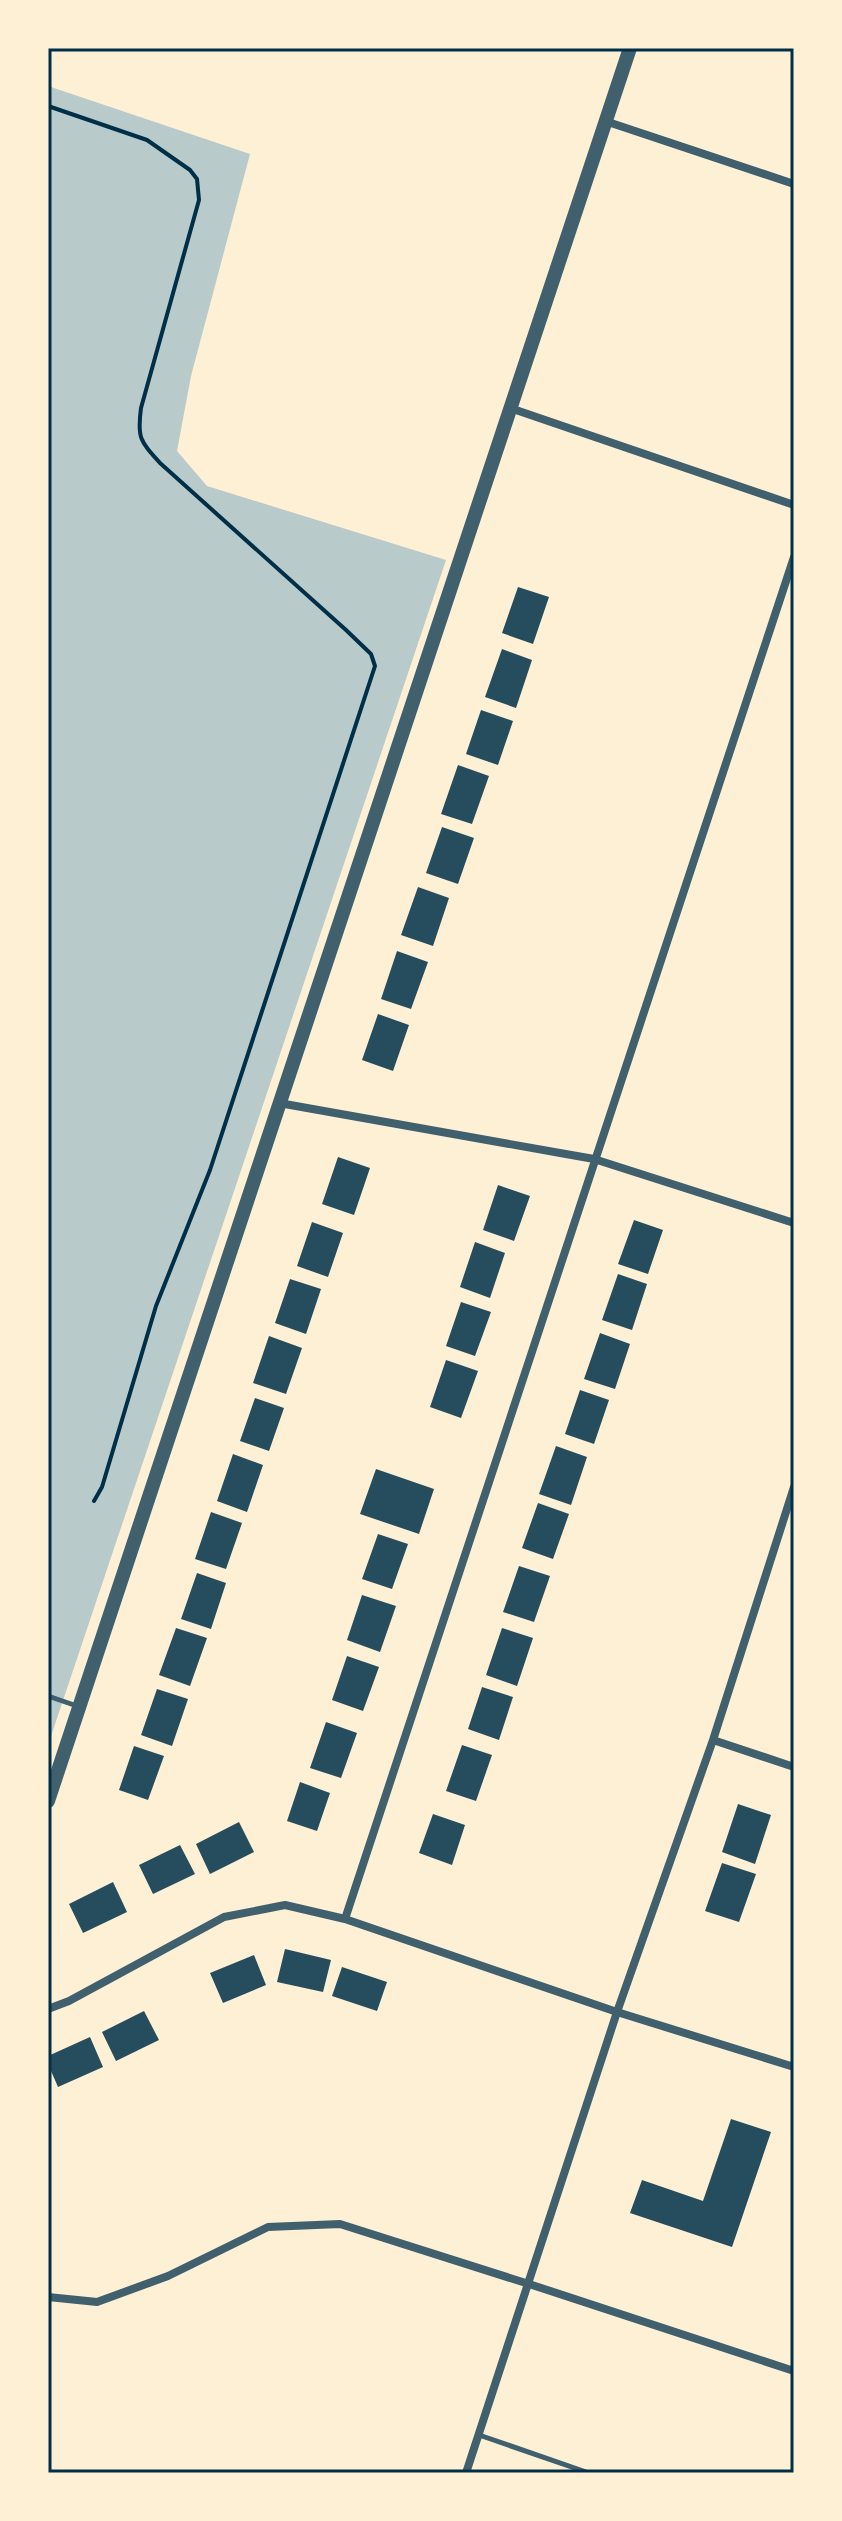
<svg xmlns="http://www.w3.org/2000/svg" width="842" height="2521" viewBox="0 0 842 2521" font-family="'Alegreya Sans',sans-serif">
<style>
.green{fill:#b9caca}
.building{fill:#264d5e}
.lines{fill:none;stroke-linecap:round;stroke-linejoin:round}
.path{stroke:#003049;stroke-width:4}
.service{stroke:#3f606c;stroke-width:5}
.minor{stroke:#3f606c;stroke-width:8}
.tertiary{stroke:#3f606c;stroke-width:14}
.neatline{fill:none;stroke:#003049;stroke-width:3}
</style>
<rect width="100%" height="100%" fill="#fdf0d5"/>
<path class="green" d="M48,86L250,154L191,376L177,451L207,486L446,560L48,1745Z"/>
<path class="building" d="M518,587L549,597L533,644L502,633Z
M502,649L532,660L516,708L485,697Z
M481,710L513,721L498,765L466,754Z
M458,765L489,776L472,824L441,814Z
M442,827L474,838L458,884L426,873Z
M418,887L449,898L433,946L401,935Z
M397,951L428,962L411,1009L381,999Z
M378,1014L409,1025L393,1071L362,1060Z
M338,1157L370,1168L354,1215L322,1204Z
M498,1185L530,1196L514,1241L483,1230Z
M634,1220L663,1230L648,1274L618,1264Z
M312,1222L343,1233L328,1277L297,1266Z
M475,1242L505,1253L490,1298L460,1287Z
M618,1274L647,1284L632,1330L602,1320Z
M290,1279L321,1289L306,1334L275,1323Z
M461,1302L491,1312L475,1356L446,1346Z
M600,1333L630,1344L615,1389L584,1379Z
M269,1336L302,1348L286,1394L253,1383Z
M446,1360L478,1371L461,1418L430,1407Z
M580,1390L609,1400L594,1444L565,1434Z
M255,1398L284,1408L269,1451L240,1441Z
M556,1446L587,1457L571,1505L539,1494Z
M233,1454L263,1465L247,1512L217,1501Z
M376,1469L434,1489L419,1534L360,1514Z
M538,1503L569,1514L553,1559L522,1548Z
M211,1512L242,1523L226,1569L195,1559Z
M378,1534L408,1544L392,1589L362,1579Z
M519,1566L550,1576L534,1622L503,1612Z
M197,1573L226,1583L211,1629L181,1619Z
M362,1595L396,1606L380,1652L347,1640Z
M176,1628L207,1638L190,1686L159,1675Z
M502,1628L533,1638L517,1686L486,1675Z
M347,1656L379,1667L363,1711L332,1700Z
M482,1687L513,1697L499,1740L468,1729Z
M157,1689L188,1699L172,1746L141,1735Z
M326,1722L357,1733L341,1778L310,1768Z
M462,1745L492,1755L476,1801L446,1791Z
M134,1746L164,1756L148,1800L119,1790Z
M300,1782L330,1793L317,1831L287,1821Z
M738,1804L771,1815L755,1864L722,1852Z
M433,1814L465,1825L452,1865L419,1853Z
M239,1822L254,1852L210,1874L196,1844Z
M180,1845L195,1874L153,1894L139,1865Z
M722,1863L756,1874L739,1922L705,1911Z
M113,1882L127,1912L83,1933L69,1904Z
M285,1949L331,1960L323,1992L277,1982Z
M254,1955L266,1985L223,2003L210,1973Z
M342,1967L387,1982L377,2011L332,1996Z
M144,2011L159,2040L116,2061L102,2032Z
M90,2037L103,2067L58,2087L48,2064V2056Z
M731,2119L771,2132L732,2247L630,2213L642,2180L703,2201Z"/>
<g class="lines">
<path class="path" d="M48,106L147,140L190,170L197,179L199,200L141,408C137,438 140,441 160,463L346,630L371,654L375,666L210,1170L156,1306L102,1487L94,1501"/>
<path class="service" d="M48,1696L77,1706
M479,2435L589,2473"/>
<path class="minor" d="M605,121L794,184
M510,408L794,505
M279,1103L594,1159L794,1223
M713,1740L794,1767
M345,1919L794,557
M48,2009L69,2001L224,1917L285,1905L345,1919L617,2012L794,2067
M48,2297L97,2302L168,2276L268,2227L340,2224L529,2284L794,2371
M466,2473L617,2012L713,1740L794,1487"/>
<path class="tertiary" d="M48,1801L630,48"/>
</g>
<rect width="842" height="2521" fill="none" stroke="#fdf0d5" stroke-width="100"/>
<rect x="50" y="50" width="742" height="2421" class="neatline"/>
</svg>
